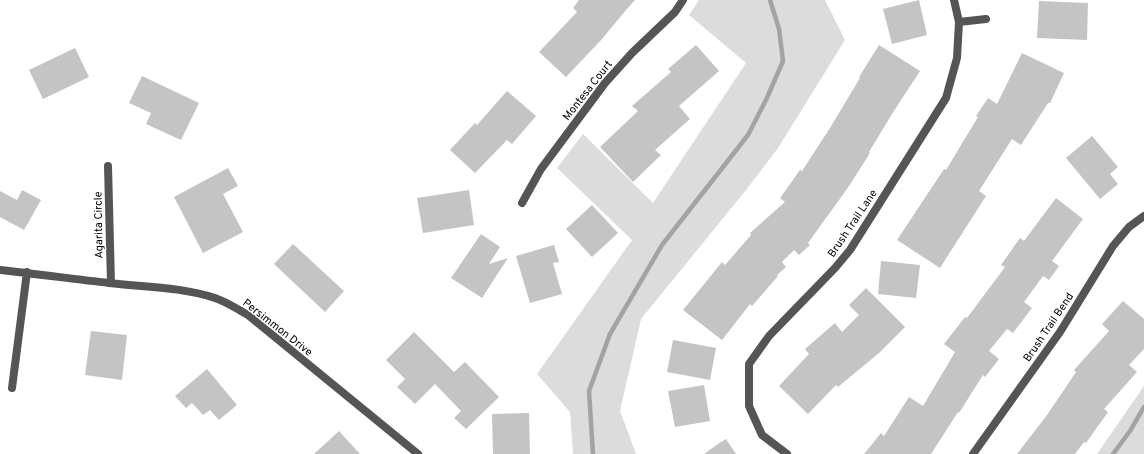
<svg xmlns="http://www.w3.org/2000/svg" width="1144" height="454" viewBox="0 0 1144 454" font-family="Overpass,sans-serif">
<style>
.green{fill:#dcdcdc}
.lines{fill:none;stroke-linecap:round;stroke-linejoin:round}
.stream{stroke:#a3a3a3;stroke-width:4.5}
.building{fill:#c4c4c4}
.street{stroke:#555;stroke-width:8}
.labels{text-anchor:middle;stroke-width:3;stroke-linejoin:round;paint-order:stroke}
.street-label{font-size:11px;fill:#000;stroke:#fff}
</style>
<rect width="100%" height="100%" fill="#fff"/>
<path class="green" d="M699,0H825L845,40L778,148L746,190L641,319L620,411L636,454H573L570,412L537,374L632,240L557,168L583,134L653,203L746,63L689,15Z
M1144,386V454H1097Z"/>
<g class="lines">
<path class="stream" d="M593,454L589,391L610,334L662,245L748,135L766,100L783,61L779,29L770,0
M1113,454L1130,431L1144,407"/>
</g>
<path class="building" d="M579,0H635L626,10L602,39L566,77L539,52L577,12L573,8Z
M919,0L927,35L892,44L883,9Z
M1039,1L1088,3L1087,40L1037,38Z
M696,45L719,71L679,106L690,119L655,150L661,155L633,182L600,147L638,111L632,106L671,72L668,69Z
M879,45L920,71L892,114L869,152L870,153L847,189L808,243L810,245L799,255L794,250L782,262L786,267L777,275L778,276L752,306L750,304L722,340L683,310L722,262L725,265L751,235L750,233L785,202L780,198L800,170L802,171L830,128L860,78L859,77Z
M75,48L89,77L43,99L29,70Z
M1022,53L1064,73L1050,103H1048L1021,145L1012,139L979,191L986,196L940,268L897,240L944,169L946,170L978,117L976,116L988,98L997,104Z
M142,76L199,103L181,140L146,124L151,113L129,103Z
M507,91L536,116L512,144L507,140L475,173L450,150L475,123L477,125Z
M1092,136L1118,167L1110,174L1118,184L1100,199L1066,158Z
M228,168L238,186L223,194L243,232L203,253L174,197Z
M22,190L41,200L24,230L0,217V191L17,200Z
M469,190L474,225L423,233L417,198Z
M1056,198L1083,219L1052,261L1059,266L1049,280L1043,276L1024,302L1032,308L1013,333L1007,329L989,351L999,359L985,377L983,375L959,413L958,412L931,454H864L881,433L884,436L909,397L923,406L955,352L944,344L965,317L967,318L1005,267L1001,265L1020,238L1024,241Z
M592,205L618,233L592,257L566,229Z
M481,234L500,247L489,264L508,258L482,298L451,278Z
M293,244L344,291L325,312L274,264Z
M554,245L559,262L553,263L562,294L530,303L516,256Z
M881,261L920,265L916,298L878,294Z
M866,288L905,327L879,353L838,387L836,385L808,414L779,386L809,354L805,349L835,323L842,332L859,315L849,305Z
M1123,301L1144,319V349L1129,365L1137,372L1104,409L1108,412L1086,443L1084,442L1075,454H1017L1047,415L1076,372L1074,370L1109,331L1102,324Z
M91,331L127,335L122,380L85,375Z
M414,332L454,372L465,362L499,397L466,429L454,418L461,411L435,384L415,404L397,387L405,379L386,360Z
M673,340L716,348L710,380L667,372Z
M207,369L237,405L219,420L210,410L203,415L192,403L186,408L175,396Z
M704,385L710,421L675,427L668,391Z
M529,413L530,454H493L492,414Z
M339,431L360,454H314Z
M726,439L736,454H704L721,442Z"/>
<g class="lines">
<path class="street" d="M959,22L986,19
M108,166L111,283
M522,203L541,169L605,83L632,53L675,12L683,0
M0,270C37,274 73,279 109,283C144,287 182,287 215,298C227,302 237,309 248,315L418,454
M12,388L27,272
M787,454L762,435L749,406V364L769,336L835,268L850,250L946,98L957,58L959,22L954,0
M973,454L1060,332L1113,246L1129,227L1144,216"/>
</g>
<g class="labels">
<g class="street-label">
<text transform="translate(587 90) rotate(-52)" y="4">Montesa Court</text>
<text transform="translate(852 223) rotate(-56)" y="4">Brush Trail Lane</text>
<text transform="translate(98 225) rotate(-91)" y="4">Agarita Circle</text>
<text transform="translate(278 327) rotate(38)" y="4">Persimmon Drive</text>
<text transform="translate(1048 327) rotate(-56)" y="4">Brush Trail Bend</text>
</g>
</g>
</svg>
